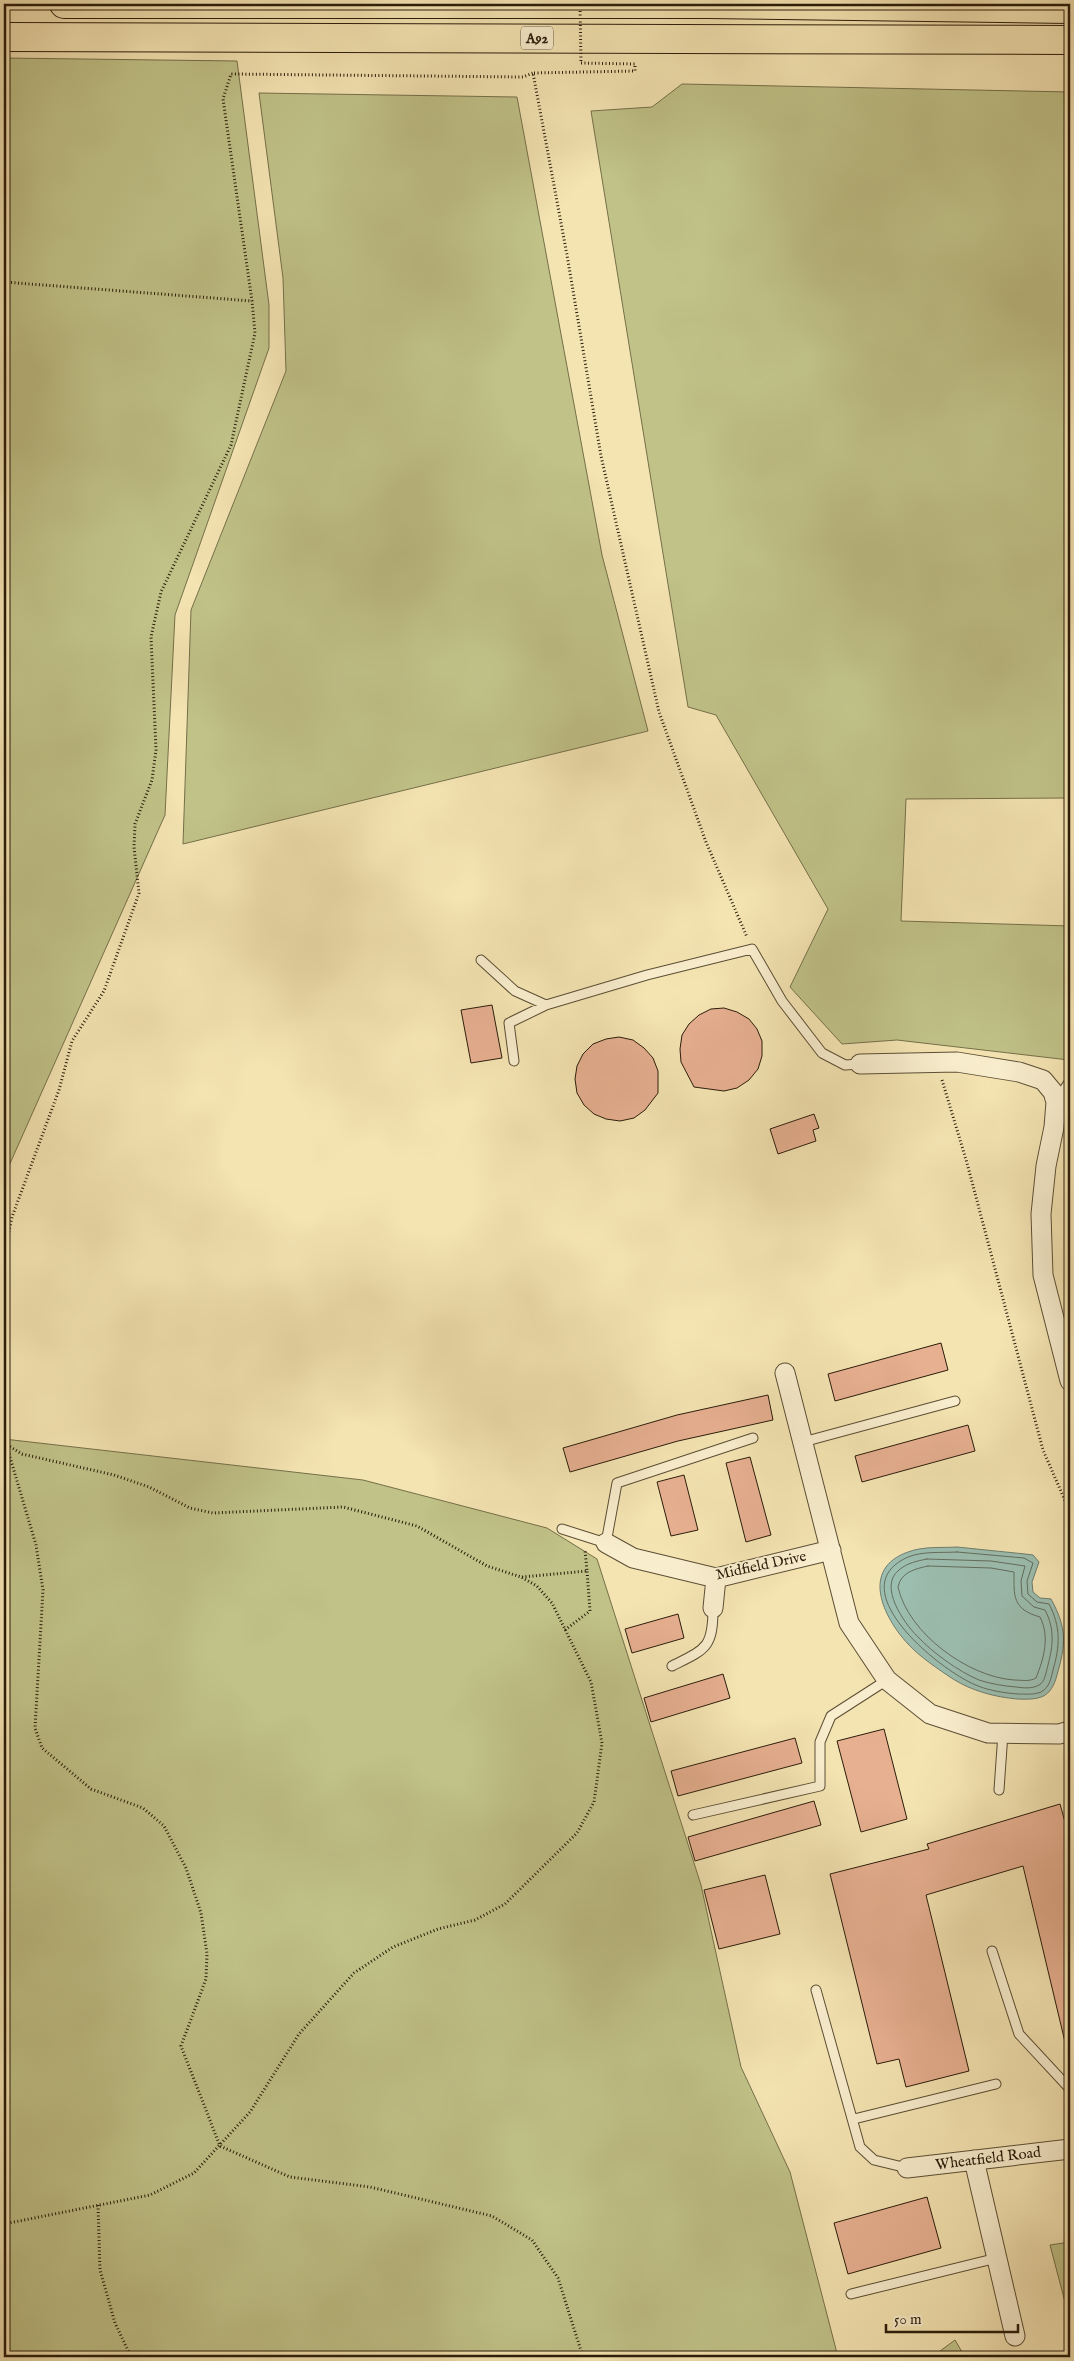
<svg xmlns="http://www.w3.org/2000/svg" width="1074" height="2361" viewBox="0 0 1074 2361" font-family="'IM FELL English',serif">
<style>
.green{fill:#c0c288;stroke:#756f49}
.water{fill:#9cbeb0;stroke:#6e7d6e}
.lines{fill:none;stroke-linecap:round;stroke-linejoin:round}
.shore{stroke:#636d5d;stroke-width:1}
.building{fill:#e7b091;stroke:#2a1c0a}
.service-casing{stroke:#5c4e34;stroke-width:11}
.minor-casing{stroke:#5c4e34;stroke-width:21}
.trunk-casing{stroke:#2a1c0a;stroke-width:30}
.path{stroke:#2a1c0a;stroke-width:3;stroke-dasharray:1 2.5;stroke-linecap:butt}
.service{stroke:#f8edcd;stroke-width:9}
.minor{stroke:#f8edcd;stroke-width:19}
.trunk{stroke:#f4e4b2;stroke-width:28}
.path-bridge{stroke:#2a1c0a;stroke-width:3;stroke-dasharray:1 2.5;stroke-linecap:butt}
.labels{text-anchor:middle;stroke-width:4;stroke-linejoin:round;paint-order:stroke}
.shield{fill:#f8edcd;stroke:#685b44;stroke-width:1}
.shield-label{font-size:14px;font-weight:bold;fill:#2a1c0a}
.street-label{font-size:15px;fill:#2a1c0a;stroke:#f8edcd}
</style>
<rect width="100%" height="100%" fill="#f4e4b2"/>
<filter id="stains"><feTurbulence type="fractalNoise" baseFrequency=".004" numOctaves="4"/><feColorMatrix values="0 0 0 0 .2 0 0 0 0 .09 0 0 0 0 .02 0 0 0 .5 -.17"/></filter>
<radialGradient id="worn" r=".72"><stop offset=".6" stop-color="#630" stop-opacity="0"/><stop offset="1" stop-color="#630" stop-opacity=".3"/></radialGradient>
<path class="green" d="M4,58L237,61L269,305V348L175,615L165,815L4,1177Z
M682,84L1070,92V798L906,799L901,921L1070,926L1069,1060L897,1040L842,1044L790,987L828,909L716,715L688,707L591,111L652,107Z
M259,93L517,97L602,555L648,731L183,844L191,610L286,371L283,278Z
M4,1439L363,1480L547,1528L597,1559L701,1885L741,2067L790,2172L838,2357H4Z
M1070,2242V2321L1050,2245Z
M955,2340L965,2357H932Z"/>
<path class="water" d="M957,1547L1025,1554L1033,1555L1039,1562L1032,1582L1033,1592L1040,1598L1051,1599C1067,1628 1066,1644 1057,1675C1051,1698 1040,1700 1017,1699C995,1697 972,1691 953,1679C938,1669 920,1657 908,1644C883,1617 860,1569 908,1552C924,1546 941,1548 957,1547Z"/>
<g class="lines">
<path class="shore" d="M957,1552L1024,1558L1033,1563L1027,1581L1028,1594L1037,1602L1049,1604C1061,1627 1060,1646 1053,1670C1051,1678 1050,1687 1041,1692C1034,1695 1025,1694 1018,1694C1005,1693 991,1691 978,1686C941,1672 838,1588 908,1557C923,1551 941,1553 957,1552Z
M927,1559L991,1561L1025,1566L1021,1581L1022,1596L1034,1607L1045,1610C1055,1629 1053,1646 1048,1665C1046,1672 1045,1682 1039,1685C1032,1689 1024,1688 1016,1687C1004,1686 991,1684 979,1680C958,1671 933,1653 917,1636C904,1623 878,1586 899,1570C907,1563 917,1561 927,1559Z
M928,1566L991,1568L1014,1572C1014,1596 1012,1609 1040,1617C1050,1637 1044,1658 1036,1678C1029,1682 1022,1680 1014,1680C968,1677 908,1633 898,1587C901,1572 915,1569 928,1566Z"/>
</g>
<path class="building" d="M492,1005L502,1058L471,1063L461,1010Z
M724,1008L737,1012L749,1019L757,1029L762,1041V1056L758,1069L749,1080L737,1088L724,1091L694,1087L681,1062L680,1049L682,1035L689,1024L699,1015L711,1009Z
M619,1037L633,1040L644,1048L653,1058L658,1071V1093L645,1110L634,1118L620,1121L606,1119L594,1114L584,1105L577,1093L575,1079L577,1066L583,1054L593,1044L606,1039Z
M814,1114L819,1128L813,1130L816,1141L778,1154L770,1129Z
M941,1343L948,1370L835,1401L828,1374Z
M768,1395L773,1420L678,1441L570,1472L563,1448L677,1415Z
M968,1425L975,1451L862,1482L855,1456Z
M750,1457L771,1535L746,1542L726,1463Z
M684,1475L698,1530L671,1536L657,1482Z
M678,1614L684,1638L632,1653L625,1629Z
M723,1674L730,1698L651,1722L644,1698Z
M884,1729L907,1819L861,1832L837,1741Z
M795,1738L802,1763L678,1796L671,1771Z
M814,1801L821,1825L695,1861L688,1837Z
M1060,1804L1070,1840V2041L1065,2042L1023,1866L926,1895L969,2071L906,2087L899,2059L877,2064L830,1874L929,1849L927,1844Z
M765,1875L780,1934L719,1949L704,1890Z
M927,2197L941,2248L848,2274L834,2223Z"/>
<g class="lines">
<defs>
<path id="service" d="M481,960L515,991L546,1005
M514,1061L509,1023L546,1005L647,975L752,949L782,1001L822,1053L845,1065L860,1064
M1056,1101L1070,1081
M803,1442L955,1401
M562,1529L606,1543L617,1483L753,1438
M672,1666C706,1649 713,1648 713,1608
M999,1790L1003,1733
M693,1815L820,1786V1742L831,1716L887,1680
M992,1951L1019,2034L1070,2089
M816,1990L860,2147L874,2160L907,2168
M854,2119L996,2084
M851,2294L997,2258"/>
<path id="minor" d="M860,1064L957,1062L1019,1072L1043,1080L1053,1092L1056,1102L1054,1127L1046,1166L1041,1214L1043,1275L1070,1381
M785,1373L849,1623L887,1680L930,1714L988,1733L1059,1734L1070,1731
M606,1543L633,1558L716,1578L831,1550
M713,1608L716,1578
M974,2160L1015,2336
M907,2168L1070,2149"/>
<path id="trunk" d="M64,4H708L1070,9
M4,37L1070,40"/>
</defs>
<use href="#service" class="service-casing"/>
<use href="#minor" class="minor-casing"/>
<use href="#trunk" class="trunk-casing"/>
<path class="path" d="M581,63L635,64V71L533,73L567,255L601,456L659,712L706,842L747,937
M4,282L252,301
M942,1080L967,1163L1043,1450L1070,1512
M4,1256L12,1217L59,1090L72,1041L104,991L139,893L134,847L135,824L152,780L156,750L151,637L161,592L231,445L255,333L252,301L223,99L231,74L523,77L533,73
M4,1443L22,1454L114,1475L149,1487L190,1508L213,1513L343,1507L417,1526L487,1566L521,1577L537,1586L552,1603L591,1682L602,1743L594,1802L577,1833L505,1904L475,1920L438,1929L393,1947L354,1973L299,2034L250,2112L194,2173L150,2195L4,2224
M7,1447L36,1545L43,1590L35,1728L42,1748L91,1789L143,1808L164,1826L186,1868L201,1913L207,1954L206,1979L181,2046L220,2146L290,2177L370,2187L492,2216L532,2240L558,2278L583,2357
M522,1577L587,1571L585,1550
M565,1630L590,1611L587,1571
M98,2205L100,2270L115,2323L131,2357"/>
<use href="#service" class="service"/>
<use href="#minor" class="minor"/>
<use href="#trunk" class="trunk"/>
<path class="path-bridge" d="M580,4L581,63"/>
</g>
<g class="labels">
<rect class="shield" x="521" y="26.5" width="32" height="23" rx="4"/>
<g class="shield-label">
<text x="537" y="43">A92</text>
</g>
<g class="street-label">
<text transform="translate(761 1565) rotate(-12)" y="5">Midfield Drive</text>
<text transform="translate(988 2158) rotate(-7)" y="5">Wheatfield Road</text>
</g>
</g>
<rect width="1074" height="2361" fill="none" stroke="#f4e4b2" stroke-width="20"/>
<rect x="5" y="5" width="1064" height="2351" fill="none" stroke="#2a1c0a" stroke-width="2.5"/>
<rect x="10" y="10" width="1054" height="2341" fill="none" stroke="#2a1c0a"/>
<path d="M886 2324v8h132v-8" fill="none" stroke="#2a1c0a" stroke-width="2.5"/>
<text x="894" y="2324" font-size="15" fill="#2a1c0a" stroke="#f8edcd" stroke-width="4" paint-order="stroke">50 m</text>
<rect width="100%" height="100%" filter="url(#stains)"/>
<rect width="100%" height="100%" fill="url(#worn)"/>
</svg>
